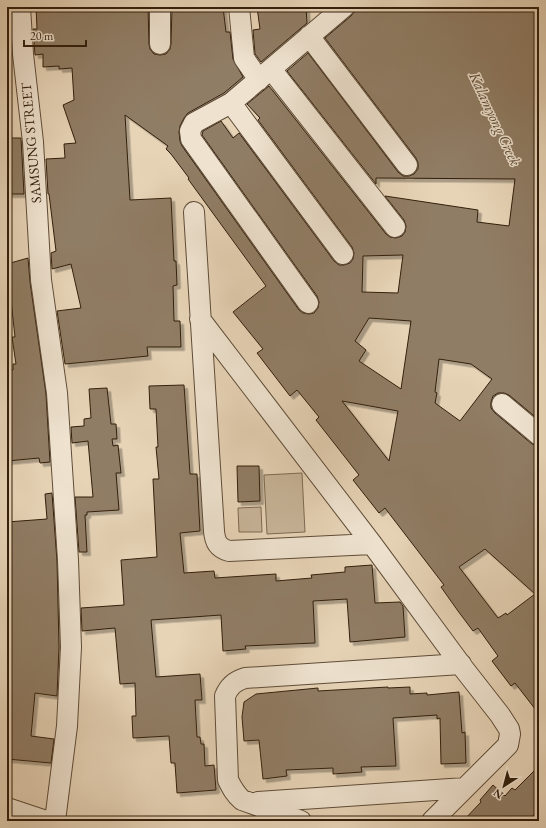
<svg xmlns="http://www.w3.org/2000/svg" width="546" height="828" viewBox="0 0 546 828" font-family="'EB Garamond',serif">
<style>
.green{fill:#c8b59a;stroke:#7d6a54}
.building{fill:#907d65;stroke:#321f0d;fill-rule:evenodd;filter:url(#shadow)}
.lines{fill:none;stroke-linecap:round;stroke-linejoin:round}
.minor-casing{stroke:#5f4c38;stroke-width:22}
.minor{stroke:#efe3d0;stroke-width:20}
.labels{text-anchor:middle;stroke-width:3;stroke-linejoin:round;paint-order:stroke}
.street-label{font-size:14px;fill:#321f0d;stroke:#efe3d0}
.water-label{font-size:15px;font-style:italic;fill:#5c4934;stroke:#efe3d0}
</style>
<defs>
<filter id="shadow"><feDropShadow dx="3.5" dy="3.5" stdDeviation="0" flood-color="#0004"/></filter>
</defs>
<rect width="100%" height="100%" fill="#e7d4b7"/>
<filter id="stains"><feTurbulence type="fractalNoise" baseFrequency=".005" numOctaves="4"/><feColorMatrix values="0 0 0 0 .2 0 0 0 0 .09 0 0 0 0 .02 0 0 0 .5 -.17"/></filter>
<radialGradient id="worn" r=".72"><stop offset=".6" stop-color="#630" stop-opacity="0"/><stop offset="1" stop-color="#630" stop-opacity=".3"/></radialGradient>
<path class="green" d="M302,473L305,532L267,534L264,475Z
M261,507L262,532H239L238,508Z"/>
<path class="building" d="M36,7H148L149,44L150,49L154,54L160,55L166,54L170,49L171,44L172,7H223L226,32H230L233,59L243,77L224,93L188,113L184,118L180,126L179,132L180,141L182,146L299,310L303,313L309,314L314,313L318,308L319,302L317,296L202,135L203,131L221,121L233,138L239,133L334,261L339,265H344L350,263L353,259L354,253L352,247L258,120L260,118L247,104L269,86L386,234L390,237L396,238L402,236L405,232L406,226L404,220L385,196L478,210L477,222L509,226L515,179L376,178V184L287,71L308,53L398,172L403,176H409L414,174L418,169V163L416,158L325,38L351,16L355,11V7H539V420L509,395L504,393H498L493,396L491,402V408L495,413L532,444L539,446V714L515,683L511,686L492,661L498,656L478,628L473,631L458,611L441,587L444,585L385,508L379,513L353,480L359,475L316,420L319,417L297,390L290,396L257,353L263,349L233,312L266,286L188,179L189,178L171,154L166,149L168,146L125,115L130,200L171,198L174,261H176L177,285L173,286L174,321H180L181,347H147L148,356L65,364L57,311L81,308L71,264L52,269L51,253L56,251L49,194H48L46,159L65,158L64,144L76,143L63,105L74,100L72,68L59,69V66L43,67V54L35,55L33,29H37ZM403,255L398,293L362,292L363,256ZM369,318L411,321L401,389L359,361L366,350L355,341ZM439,359L471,364L492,379L460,421L435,403L437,393L435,392ZM342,401L398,411L389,461ZM485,549L535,594L507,615L506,613L498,618L459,567Z
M257,7H277V10L306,7L307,23L261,62L255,54L253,30L260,29Z
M7,138H21L24,194H7Z
M28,258L30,282L46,394L50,462L40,463L39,458L7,461V371L13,370V364H16L12,337H15L7,264Z
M184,385L190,474H197L200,531L180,533L184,573L214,571L215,578L276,574V581L312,578L311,575L345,572V567L372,565L375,603L400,602L403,606L405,637L350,642L347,599L313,601L315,643L245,646L246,649L223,651L221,615L151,620L156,677L200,674L202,700H195L197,737H200L201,744H204L205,766L214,765L216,790L177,793L175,763H171L169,736L133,738L132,716H136L135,683L120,684L115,628L82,631L81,608L124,605L121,560L157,557L153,479H159L156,447H158L156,409H150L149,386Z
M107,388L111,424H116L117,439H112L113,446L118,445L121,473H116L119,510L87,512V515H85L87,552H79L75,497H93L88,441L72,443L71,427L84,426V419L91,418L89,389Z
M237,466H259L260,501L238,502Z
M52,493L57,561L59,647L57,696L35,693L31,736L54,739L51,763L7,759V587L10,586L7,522L47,519L45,494Z
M388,687V688L410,687V694L427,693V695L459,692L462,733L465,732L466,763L441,764L440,718L437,719V715L393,718L396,766L361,767L362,772L333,774V768L286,770L287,776L263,779L259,740L244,741L242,717L244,702L256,694L318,688V691Z
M539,766V809L528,821H463L481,802L480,800L493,785L505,796L512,788L515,790Z"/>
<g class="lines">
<defs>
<path id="minor" d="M20,7L23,54L33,142L41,280L57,393L68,560L71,647L67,726L55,821
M160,7V44
M239,7L244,58L259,80
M309,36L407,165
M271,69L395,227
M231,103L343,254
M194,212L214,531C215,542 218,548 229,551L372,544
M308,303L191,139L190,131L194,123L231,103L344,7
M200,319L372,544L464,669L500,715L509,729L510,734L508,745L432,821
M502,404L539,435
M258,802L465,788
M7,808L46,821
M301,821L242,800C235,794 232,788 228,780L225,696C229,686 235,681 245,678L461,664"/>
</defs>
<use href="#minor" class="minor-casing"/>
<use href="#minor" class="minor"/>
</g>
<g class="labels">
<g class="street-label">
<text transform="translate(31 143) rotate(-95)" y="5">SAMSUNG STREET</text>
</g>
<g class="water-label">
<text transform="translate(495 119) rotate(65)" y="5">Kalamyong Creek</text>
</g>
</g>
<rect width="546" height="828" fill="none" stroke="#e7d4b7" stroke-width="24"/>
<rect x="8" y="8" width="530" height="812" fill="none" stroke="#321f0d" stroke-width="2"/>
<rect x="12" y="12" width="522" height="804" fill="none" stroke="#321f0d"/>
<g transform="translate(504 786) rotate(216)" stroke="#efe3d0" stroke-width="3" paint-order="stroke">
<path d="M0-3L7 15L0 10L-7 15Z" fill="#321f0d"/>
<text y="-6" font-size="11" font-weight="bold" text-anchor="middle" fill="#321f0d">N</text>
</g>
<path d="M24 40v6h62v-6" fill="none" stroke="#321f0d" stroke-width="2"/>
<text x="30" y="40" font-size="12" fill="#321f0d" stroke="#efe3d0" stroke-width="3" paint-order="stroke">20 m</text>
<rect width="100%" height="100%" filter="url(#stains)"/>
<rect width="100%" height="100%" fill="url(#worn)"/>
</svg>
